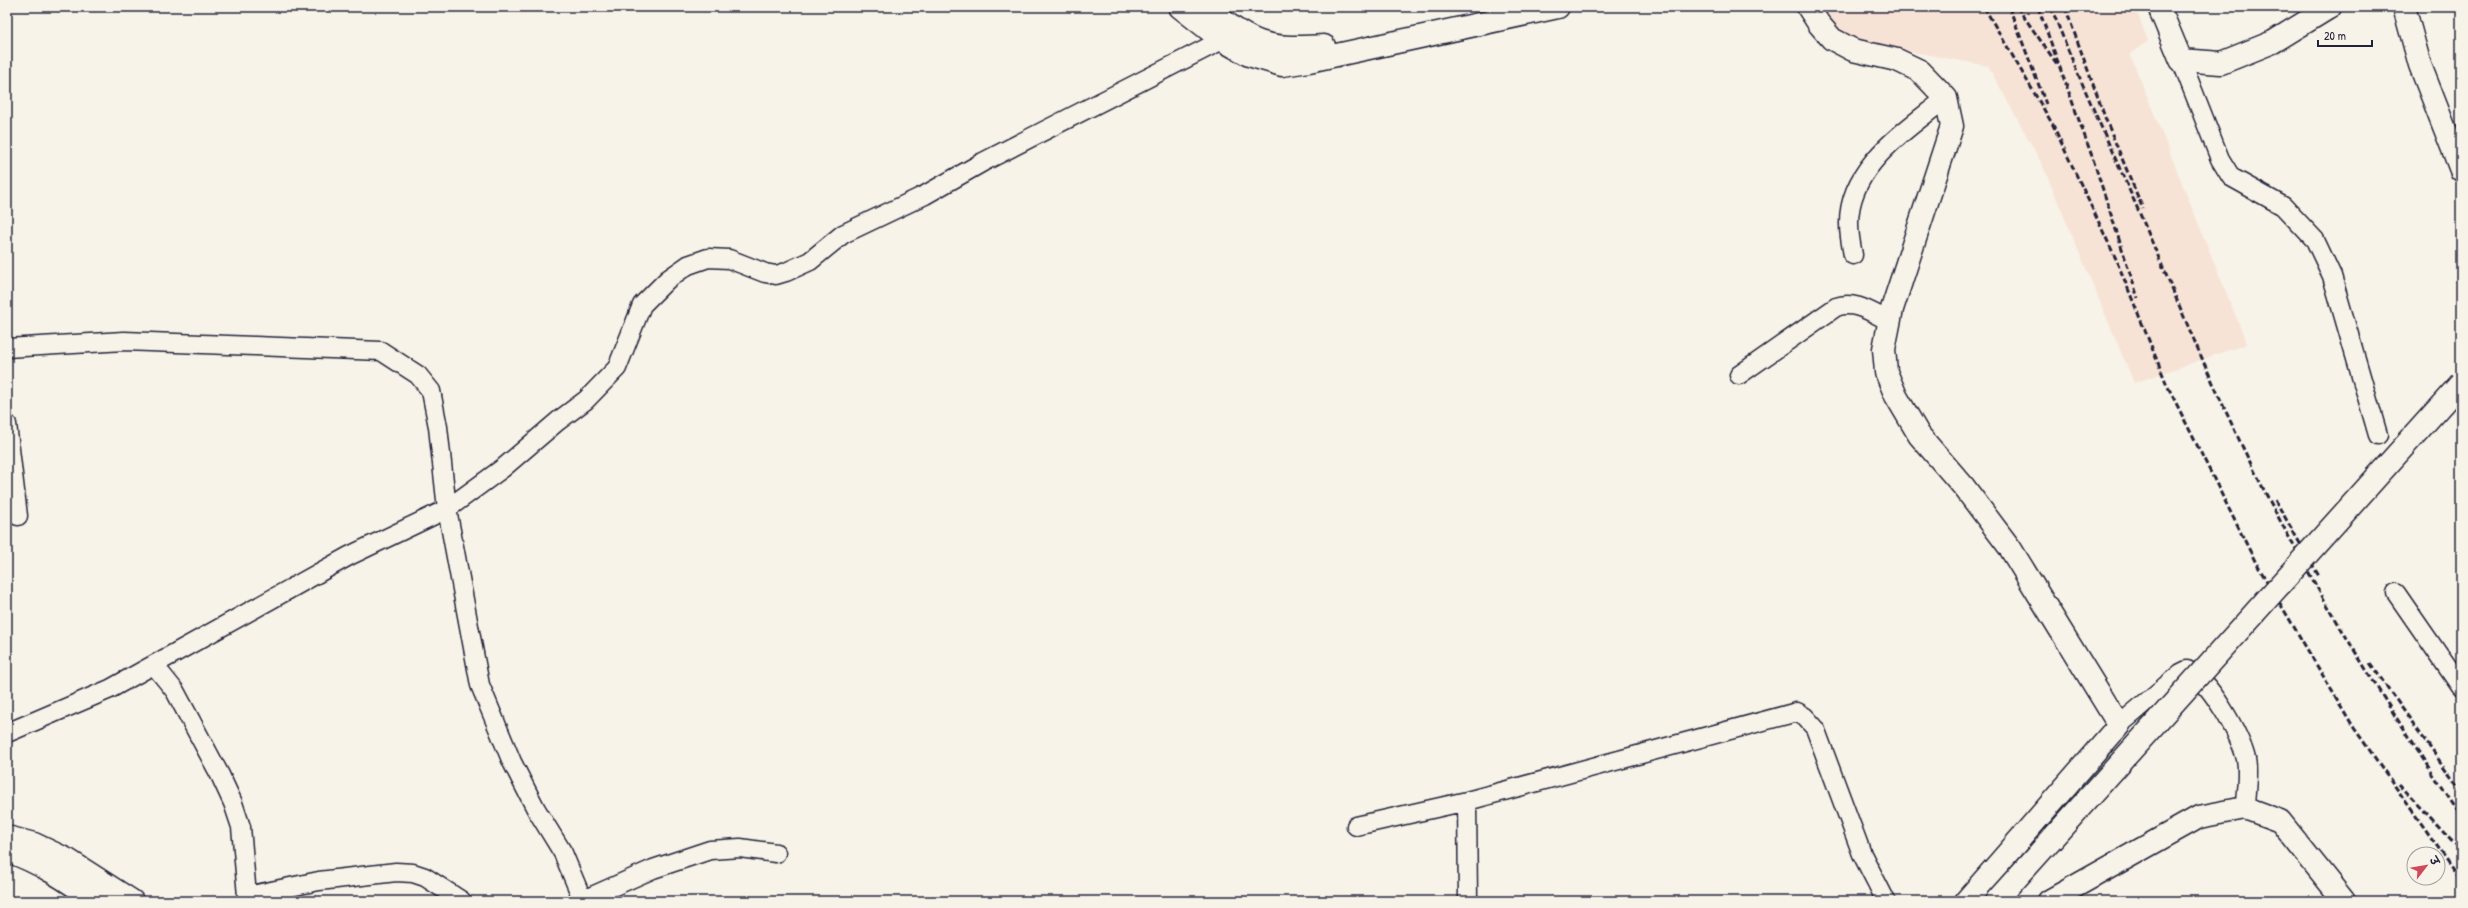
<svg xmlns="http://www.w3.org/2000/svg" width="2468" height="908" viewBox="0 0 2468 908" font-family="'Patrick Hand','Playpen Sans Deva',sans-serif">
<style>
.built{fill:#f7e3d6}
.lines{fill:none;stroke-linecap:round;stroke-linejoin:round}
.minor-casing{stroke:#22223b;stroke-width:21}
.tertiary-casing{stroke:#22223b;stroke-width:25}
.minor{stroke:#f7f3e8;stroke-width:18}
.tertiary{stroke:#f7f3e8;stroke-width:22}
.rail{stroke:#22223b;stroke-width:3;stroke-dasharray:6 3;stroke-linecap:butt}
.primary-bridge-casing{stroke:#22223b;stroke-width:25;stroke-linecap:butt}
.primary-bridge{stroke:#f7f3e8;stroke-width:22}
</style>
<rect width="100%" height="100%" fill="#f7f3e8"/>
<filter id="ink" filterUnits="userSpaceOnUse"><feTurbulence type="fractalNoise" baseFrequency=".025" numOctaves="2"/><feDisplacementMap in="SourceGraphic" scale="8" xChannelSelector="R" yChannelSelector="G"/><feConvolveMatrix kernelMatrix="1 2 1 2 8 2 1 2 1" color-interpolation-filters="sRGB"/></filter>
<g filter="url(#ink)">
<path class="built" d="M1821,7H2135L2148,41L2130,54L2247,344L2134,383L2042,164L1988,66L1849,40L1823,13Z"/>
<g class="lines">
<defs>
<path id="minor" d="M2181,60L2220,159L2231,177L2283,206L2315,240L2332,276L2378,435
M1853,255C1851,245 1849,234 1849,224C1848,166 1907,130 1946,98
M7,348L124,341L381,351L418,375L431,391L438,427L447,509L480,685L512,762L536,809L563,853L583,901
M1739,375L1836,307C1855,300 1872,313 1889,321
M7,424L18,516
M2396,593L2461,687
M154,665L175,691L220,775L233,803L241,827L247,896
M2119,725L2181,673L2187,670C2210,680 2240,735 2246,759C2249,774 2245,793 2245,808
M7,733L110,689L349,556L447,509L503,468L558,421L586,400L617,368L642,305L668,279L688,265L708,258L729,259L765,273L776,275L786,272L810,261L843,234L925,195L983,162L1232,35
M1467,801L1468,901
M1356,826L1467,801L1797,712L1805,717L1815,728L1862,854L1886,901
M583,900L653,869L710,850L740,848L776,853
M245,901L247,896L319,881L396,872L413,873L425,877L462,901"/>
<path id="tertiary" d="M1180,7L1222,40L1249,55L1282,65L1309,61L1558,7
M1205,7C1253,44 1262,50 1324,46
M1808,7L1819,24L1832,39L1853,50L1897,60L1920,71L1946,98L1952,126L1892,309L1884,349L1886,372L1896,396L1919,435L1964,487L2010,548L2119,725L1966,901
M2159,7L2181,60L2221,63L2273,42L2330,7
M2404,7L2420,65L2461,170
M7,837L34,844L68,860L132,901
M7,851C40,862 68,881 96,901
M2049,901L2199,817L2245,808L2280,821L2344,901"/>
</defs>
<use href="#minor" class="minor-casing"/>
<use href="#tertiary" class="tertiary-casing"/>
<use href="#minor" class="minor"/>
<use href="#tertiary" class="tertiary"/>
<path class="rail" d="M1984,7L2053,125L2116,259L2167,385L2256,563L2354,728L2461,880
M2009,7L2046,104
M2017,7L2057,64
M2038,7L2093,159L2138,298
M2051,7C2079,80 2112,150 2143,221C2187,323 2229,427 2282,524C2336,625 2397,721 2461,816
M2065,7L2106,120L2143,209
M2275,500L2320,578
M2370,663L2461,791
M2399,784L2461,850"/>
<defs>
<path id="primary-bridge" d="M1996,901L2461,383"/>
</defs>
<use href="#primary-bridge" class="primary-bridge-casing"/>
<use href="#primary-bridge" class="primary-bridge"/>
</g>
</g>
<rect width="2468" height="908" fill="none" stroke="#f7f3e8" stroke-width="24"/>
<rect x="12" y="12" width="2444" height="884" fill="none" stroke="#22223b" stroke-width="1.5" filter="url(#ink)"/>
<g transform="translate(2426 866) rotate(59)"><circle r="19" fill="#f7f3e8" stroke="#a29fa3"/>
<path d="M0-3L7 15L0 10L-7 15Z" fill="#d1495b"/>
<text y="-6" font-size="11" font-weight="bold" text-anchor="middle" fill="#22223b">उ</text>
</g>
<path d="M2318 40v6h54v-6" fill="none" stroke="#22223b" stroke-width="2"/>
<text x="2324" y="40" font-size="12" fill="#22223b" stroke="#f7f3e8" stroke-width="3" paint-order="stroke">20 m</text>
</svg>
